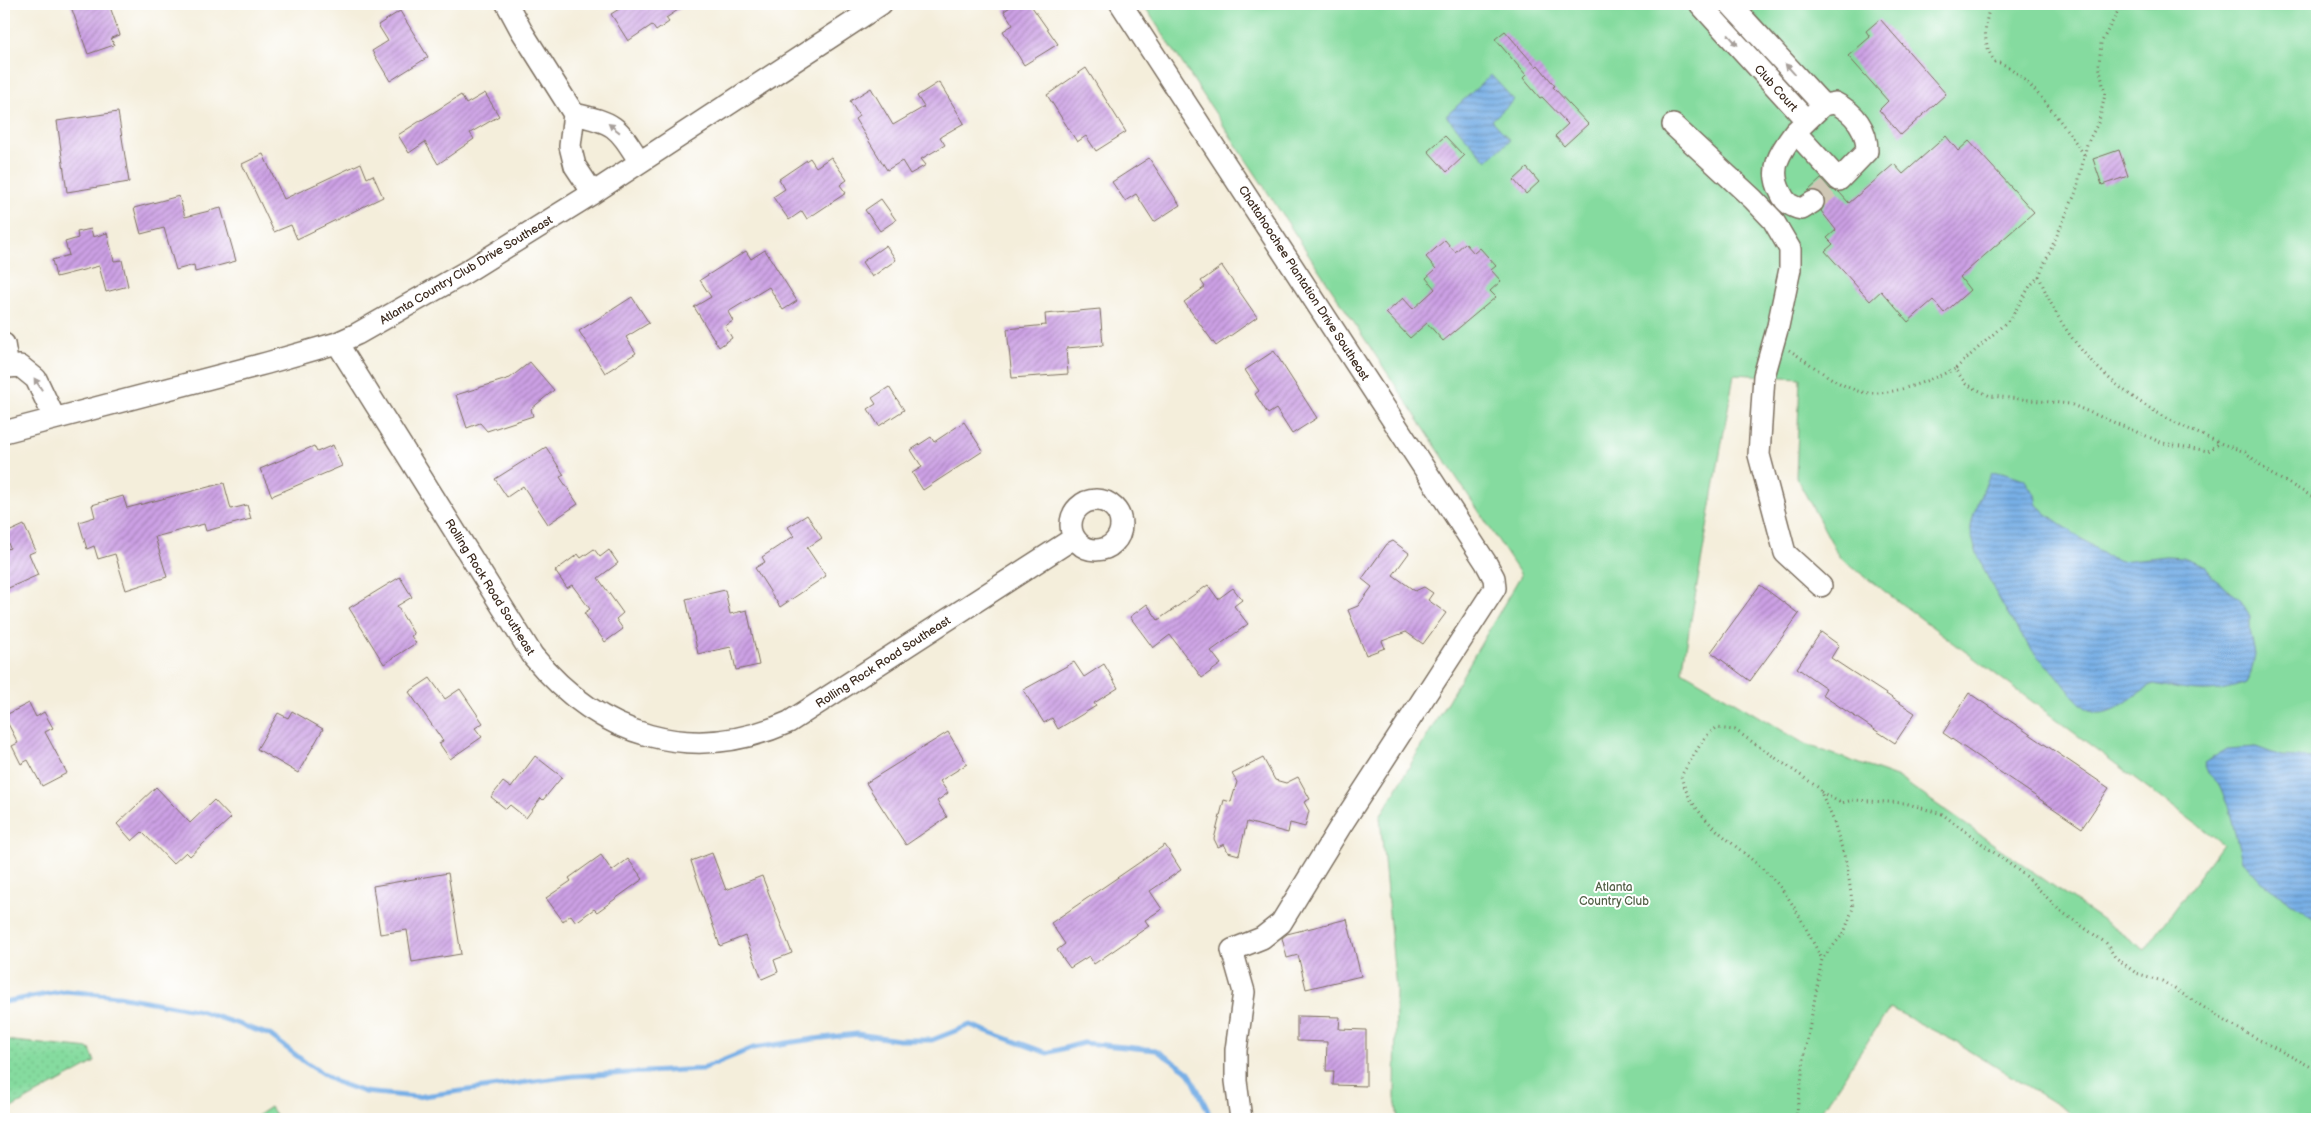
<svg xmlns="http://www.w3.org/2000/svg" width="2321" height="1123" viewBox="0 0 2321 1123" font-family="'Balsamiq Sans',sans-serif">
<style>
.grass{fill:url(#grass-dots);stroke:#60825e}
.green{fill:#85db9f;stroke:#60825e;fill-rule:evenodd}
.water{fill:url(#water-rules);stroke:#596c82}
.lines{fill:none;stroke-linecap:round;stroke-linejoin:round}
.stream{stroke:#77afe6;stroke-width:5}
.building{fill:url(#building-hatch)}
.minor-tunnel{stroke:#cfc7b5;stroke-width:21;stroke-dasharray:21 11;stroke-linecap:butt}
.minor-casing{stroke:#7c6f60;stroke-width:24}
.path{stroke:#7c6f60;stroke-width:3;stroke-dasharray:1 4;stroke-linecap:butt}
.minor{stroke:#fff;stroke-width:21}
.oneway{fill:#a79f9a}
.labels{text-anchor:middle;stroke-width:4;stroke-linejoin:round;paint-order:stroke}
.street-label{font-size:12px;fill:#3b2a1e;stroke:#fff}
.park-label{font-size:12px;fill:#515f45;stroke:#fff}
</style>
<defs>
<pattern id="grass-dots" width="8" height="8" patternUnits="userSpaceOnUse" patternTransform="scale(1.25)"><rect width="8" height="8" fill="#85db9f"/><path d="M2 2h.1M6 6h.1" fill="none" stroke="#74bc88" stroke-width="1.8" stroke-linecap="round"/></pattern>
<pattern id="water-rules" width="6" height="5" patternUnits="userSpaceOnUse" patternTransform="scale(1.25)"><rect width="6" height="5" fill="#77afe6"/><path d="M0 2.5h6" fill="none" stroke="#638fba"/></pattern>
<pattern id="building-hatch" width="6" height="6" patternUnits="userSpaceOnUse" patternTransform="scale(1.25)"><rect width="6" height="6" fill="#cca0e5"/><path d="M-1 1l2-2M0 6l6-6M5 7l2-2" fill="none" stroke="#a783b9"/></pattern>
</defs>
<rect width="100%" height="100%" fill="#fff"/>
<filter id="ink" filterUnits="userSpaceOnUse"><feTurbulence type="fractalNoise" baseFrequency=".02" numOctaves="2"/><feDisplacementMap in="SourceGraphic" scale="10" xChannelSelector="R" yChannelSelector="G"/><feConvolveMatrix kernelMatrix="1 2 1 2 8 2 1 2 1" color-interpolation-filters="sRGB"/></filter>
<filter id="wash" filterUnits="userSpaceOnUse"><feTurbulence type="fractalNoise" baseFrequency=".0096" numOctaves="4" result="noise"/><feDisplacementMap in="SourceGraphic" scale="20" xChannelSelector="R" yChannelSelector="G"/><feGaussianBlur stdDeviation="1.12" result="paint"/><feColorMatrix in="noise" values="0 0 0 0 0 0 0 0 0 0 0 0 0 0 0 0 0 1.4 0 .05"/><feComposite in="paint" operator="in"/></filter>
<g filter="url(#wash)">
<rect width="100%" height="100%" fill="#f4eedb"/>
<path class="grass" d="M4,1040L90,1049L95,1062L4,1112Z"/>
<path class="green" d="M1143,4H2317V1119H2080L1958,1043L1890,1008L1816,1119H1398L1395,1097L1396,989L1380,817L1521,575ZM1734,374L1800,378L1796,477L1840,558L2223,844L2145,950L1899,778L1805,744L1682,671Z
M270,1107L278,1119H252Z"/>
<path class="water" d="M1491,75L1514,100L1492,120L1510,140L1487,161L1446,116Z
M2003,472L2024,479L2035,495L2037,505L2048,515L2106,556L2121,561L2167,556L2183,557L2206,566L2212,577L2240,599L2250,616V630L2255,654L2251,673L2246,683C2211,696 2189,691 2154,684C2136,692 2117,714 2097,713C2082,711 2065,685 2056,674C2048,666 2039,659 2032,650C2012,624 1976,563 1971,532C1969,520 1985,483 1992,473Z
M2256,747L2281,756L2317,758V921L2261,881L2242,860L2228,806L2218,783L2208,773L2204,763L2227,749Z"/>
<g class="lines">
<path class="stream" d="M4,1002L65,991L119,996L200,1011L270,1035L306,1063L336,1082L364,1092L416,1097L573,1076L702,1069L753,1048L814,1039L857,1034L899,1040H932L970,1025L1047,1053L1083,1043L1156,1050L1189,1072L1212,1119"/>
</g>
<g id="blocks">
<path class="building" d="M70,4H109L120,35L111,38L114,45L88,54Z
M627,4H687L666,18L669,22L656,31L652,25L628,41L611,14Z
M1015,4H1030L1058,44L1024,65L1003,31L1013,25L1004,11Z
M400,11L428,57L390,81L372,51L388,41L378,25Z
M1880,19L1946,94L1901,135L1879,110L1888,101L1848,56L1870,37L1866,31Z
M1505,31L1536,67L1538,65L1555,86L1553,87L1588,124L1564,146L1555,136L1568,124L1542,97L1540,98L1523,78L1526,75L1495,39Z
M1086,68L1126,132L1096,151L1086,136L1077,142L1047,95Z
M939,82L964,123L940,137L945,145L921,159L926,165L910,174L902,161L887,170L855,119L859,116L850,101L871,88L893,125L924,107L917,96Z
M485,93L499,116L470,133L474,139L438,164L425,142L409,153L398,135L461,95L466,104Z
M118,112L129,182L67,192L57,121Z
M1445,136L1464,156L1447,172L1428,151Z
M1946,136L1958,151L1969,141L2034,212L1960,277L1970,290L1944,313L1933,300L1908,322L1881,291L1870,301L1825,251L1833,244L1827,238L1836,230L1821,211L1825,202L1823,195L1818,191H1808L1821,179L1830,189L1839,192L1849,203L1894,164L1903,174Z
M2119,150L2128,176L2102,185L2093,159Z
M263,154L284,199L361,163L367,178L373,175L383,197L297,239L291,225L274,232L242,164Z
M831,157L847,180L840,185L846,193L807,219L802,211L789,220L773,197L785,189L779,179L810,158L816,167Z
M1149,158L1180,205L1154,222L1136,194L1125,201L1112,182Z
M1527,168L1539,182L1526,194L1514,180Z
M179,196L185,217L221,208L236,261L195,272L194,265L176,270L164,228L141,234L134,208Z
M881,199L896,220L880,231L865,210Z
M91,229L93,237L107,233L114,261L122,260L128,286L106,292L99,266L56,277L52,260L69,255L65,242L78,238L77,232Z
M1445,240L1455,252L1465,243L1474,253L1480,248L1496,266L1491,270L1501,281L1490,291L1496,297L1443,341L1427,323L1410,338L1386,313L1403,298L1413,309L1435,289L1426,278L1436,269L1426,257Z
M886,245L896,260L872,277L862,262Z
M765,250L797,301L783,310L769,287L728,312L733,321L725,326L732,338L719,347L694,307L711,297L700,280L746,251L751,259Z
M1222,266L1257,317L1216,346L1184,302L1205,287L1201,281Z
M632,297L649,323L626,337L636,353L605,373L579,331Z
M1100,309L1103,345L1066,348L1068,374L1012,378L1007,329L1046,325L1045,314Z
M1274,351L1317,418L1292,434L1276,409L1268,414L1255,394L1259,391L1245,370Z
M530,362L554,390L531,409L533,416L487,431L480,423L467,428L456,395L510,378Z
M889,387L904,410L879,426L868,409L876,404L872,398Z
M964,422L983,451L923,490L912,473L922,467L911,450L931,437L934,442Z
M333,445L342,466L272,496L260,469L314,446L317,452Z
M546,447L564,475L560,477L578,504L548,524L523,486L507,497L495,479Z
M224,483L231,509L247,505L251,519L206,531L204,524L155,537L167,577L126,590L115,554L98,559L94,546L87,549L79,522L95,517L92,505L123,496L127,508Z
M807,515L822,538L807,548L826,576L780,607L755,568L765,562L762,557L794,536L788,527Z
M24,525L36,551L29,554L38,575L4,590V550L10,548L4,534Z
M1393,541L1409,553L1393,575L1415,591L1424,587L1433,593L1428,600L1446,613L1423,644L1406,632L1382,641L1385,648L1366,655L1348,610L1358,606L1372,587L1362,579L1387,544Z
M594,549L600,557L609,550L618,563L598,578L623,613L616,619L623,629L605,642L584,613L590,609L572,585L567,588L555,571L578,554L581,558Z
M400,577L412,597L397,606L414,634L411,636L416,643L384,664L349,608Z
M1208,585L1218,599L1233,588L1242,600L1234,606L1248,624L1211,651L1221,664L1202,678L1170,635L1153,648L1130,617L1147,604L1158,620Z
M1760,585L1799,614L1750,681L1711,652Z
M725,590L730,614L747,610L759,665L736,670L731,647L698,654L686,599Z
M1821,632L1839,645L1831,658L1915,713L1895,743L1822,695L1826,688L1797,668Z
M1074,662L1084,677L1104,664L1118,688L1094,703L1096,706L1058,729L1052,718L1044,723L1023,690Z
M430,678L445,699L460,689L483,723L475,728L482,737L450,759L439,743L443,741L409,692Z
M1969,693L2109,788L2082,828L1943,733Z
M29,703L36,717L44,712L53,728L45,732L67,773L42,786L28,760L21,764L12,746L18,743L4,716Z
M292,711L323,729L298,773L257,749L278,713L288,718Z
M948,732L967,764L940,781L948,793L937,801L947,817L906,845L866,783Z
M535,756L562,777L543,800L541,798L526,818L510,805L506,809L491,797L503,782L511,788Z
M1263,758L1275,780L1286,783L1298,777L1310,799L1304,802L1309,811L1305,827L1290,823L1288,833L1247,822L1239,855L1228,852L1224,844L1218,847L1214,839L1224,800L1231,802L1237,782L1232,774Z
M156,787L190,823L214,800L231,818L190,856L186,852L173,864L142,832L132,841L117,824Z
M1165,845L1181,870L1150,891L1162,909L1145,920L1149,926L1094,964L1089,956L1070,968L1057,950L1065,944L1051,923Z
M712,853L726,890L762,876L792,953L774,960L778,972L762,979L745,936L720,946L691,861Z
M601,855L612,871L628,859L643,879L597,912L594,909L576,922L571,915L563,921L546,898L571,881L569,878Z
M448,873L461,954L412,962L407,930L380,934L373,886Z
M1347,919L1361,976L1306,989L1298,955L1287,958L1282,938L1287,934Z
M1297,1016L1340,1017L1339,1029L1366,1030V1086L1333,1085L1334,1071H1326L1327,1042L1297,1041Z"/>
</g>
</g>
<g filter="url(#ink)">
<use href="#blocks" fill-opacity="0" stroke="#7c6f60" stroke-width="1"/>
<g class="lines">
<path class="minor-tunnel" d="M1813,202L1833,185"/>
<defs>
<path id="minor" d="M507,4L521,30L574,114L570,146L575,166L593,193
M1121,4L1486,563L1494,578L1495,588L1340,827L1281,923L1262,938L1232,950L1244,992L1236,1050V1081L1241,1119
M1700,4L1806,120
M1730,4L1823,105
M1835,103C1855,113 1867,129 1867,151L1839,180L1795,132L1823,105Z
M574,114C616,123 617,126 640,162
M1673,125L1753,199L1773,220L1790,249V269L1778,326L1764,376L1759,455L1785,553L1821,586
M1795,132C1780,152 1768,169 1781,193C1785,203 1792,207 1802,209L1813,202
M337,343L533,656C600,737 691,765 789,722L1074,538
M4,344L8,367
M4,369L8,367L20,366L36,379L54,417
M4,432L267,363L337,343L357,334L466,272L593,193L881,4
M1071 525a25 25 0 1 1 50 0a25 25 0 1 1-50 0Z"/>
</defs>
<use href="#minor" class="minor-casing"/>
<path class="path" d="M1991,4C1984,24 1982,44 1995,62C2022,64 2070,134 2085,156
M2122,4L2101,43L2099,65L2105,95L2099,121L2087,144L2076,192L2039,276L2030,286L2011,318L1955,369L1966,384L1990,396L2070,404L2163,443L2208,451L2220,443L2245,452L2271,474L2317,499
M2039,276C2071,362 2137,410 2219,442
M1789,350C1810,363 1832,382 1855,390C1884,401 1929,380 1955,369
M1821,792L1841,803L1853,800L1905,803L1942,814L2027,877L2059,910L2106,943L2115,957L2136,973L2162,981L2235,1027L2317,1070
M1796,1119L1805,1052L1822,959L1844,933L1853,908L1847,865L1833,819L1819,788L1735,730L1716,728L1705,737L1681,776C1692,821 1738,844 1769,875C1793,898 1806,930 1822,959"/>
<use href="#minor" class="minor"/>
</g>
<defs><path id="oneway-solid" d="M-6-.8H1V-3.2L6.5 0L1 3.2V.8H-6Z" transform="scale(1.25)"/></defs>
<g class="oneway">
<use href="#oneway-solid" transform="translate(1733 40) rotate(48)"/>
<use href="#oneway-solid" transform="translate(1790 69) rotate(-132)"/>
<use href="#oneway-solid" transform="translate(614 128) rotate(-142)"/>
<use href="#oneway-solid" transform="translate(38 384) rotate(-123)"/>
</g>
</g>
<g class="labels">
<g class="street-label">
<text transform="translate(1776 88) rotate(48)" y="4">Club Court</text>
<text transform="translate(466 270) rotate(-31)" y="4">Atlanta Country Club Drive Southeast</text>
<text transform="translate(1304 283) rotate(57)" y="4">Chattahoochee Plantation Drive Southeast</text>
<text transform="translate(490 587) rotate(58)" y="4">Rolling Rock Road Southeast</text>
<text transform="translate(883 662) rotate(-33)" y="4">Rolling Rock Road Southeast</text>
</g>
<g class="park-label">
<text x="1614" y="891">Atlanta<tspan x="1614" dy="14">Country Club</tspan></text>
</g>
</g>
<rect width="2321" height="1123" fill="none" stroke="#fff" stroke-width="20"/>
</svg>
